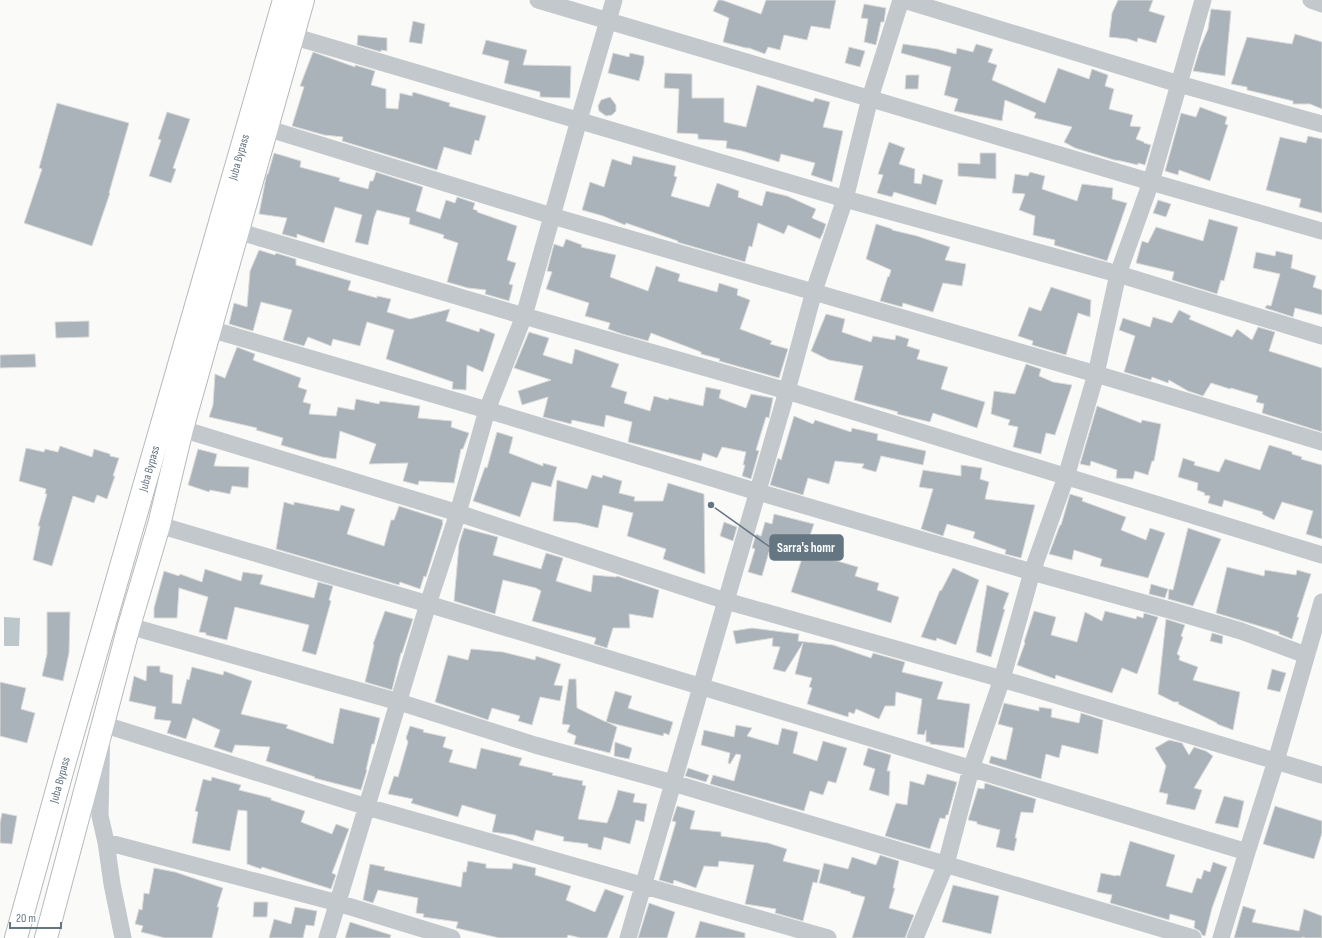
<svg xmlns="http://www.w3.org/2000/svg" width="1322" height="938" viewBox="0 0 1322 938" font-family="'Sofia Sans Condensed',sans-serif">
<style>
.water{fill:#bbc7cb}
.building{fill:#aab3b9;stroke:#dcdcda}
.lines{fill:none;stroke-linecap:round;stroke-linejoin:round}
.primary-casing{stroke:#b5babe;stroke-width:24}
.street{stroke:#c3c8cc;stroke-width:17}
.primary{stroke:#fff;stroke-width:22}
.labels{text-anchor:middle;stroke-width:4;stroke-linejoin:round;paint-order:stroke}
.street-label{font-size:12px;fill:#657683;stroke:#fff}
.leader{fill:none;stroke:#657683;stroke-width:1.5}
.callout-dot{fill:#657683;stroke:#fff;stroke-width:1.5}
.callout{fill:#657683;stroke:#657683;stroke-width:1.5}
.callout-label{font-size:13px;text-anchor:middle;font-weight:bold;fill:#fff}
</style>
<rect width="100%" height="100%" fill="#fafaf8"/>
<path class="water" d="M4,617L20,618L19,646H4Z"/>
<path class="building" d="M718,0H722L761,14L766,0H836L830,29L811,26L807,40L784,35L780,50L768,47L765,54L749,48H746L723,42L729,18L713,11Z
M1118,0H1153L1149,11L1165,16L1156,43L1138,38L1137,42L1128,39L1109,37L1112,13Z
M864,4L886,8L884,22H881L876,45L864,42L868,19L861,18Z
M1211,9L1231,11L1225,76L1193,71L1200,48L1208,29Z
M413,21L425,24L422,44L409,42Z
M1295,34L1322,42V109L1310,104H1293V101L1247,90V87L1231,84L1247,37L1292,44Z
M358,35L387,38V51L381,50V52L357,45Z
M486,40L527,50L523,65L571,66L570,98L540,97V92L504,83L509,61L482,54Z
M903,44L937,49L956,54L957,48L973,52L976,44L993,49L988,62L997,65L992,80L1045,103L1058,68L1089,79L1092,69L1108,75L1105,86L1114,89L1109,109L1133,115L1130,126L1141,127L1136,139L1144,142V143L1151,145L1145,165L1138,163V165L1121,161L1114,160L1075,148L1064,142L1072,127L1034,118L1036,113L1005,100L1002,121L954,111L958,99L944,95L951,67L901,53Z
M849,47L865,51L860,67L845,63Z
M313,52L355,67V65L375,71L371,85L386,89V108L398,109L400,93L412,96L413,92L450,103L449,106L486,116L479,141L475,140L471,155L444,147L437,170L342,141L343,137L324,135L292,126L304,87L300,86Z
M613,53L629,57L630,53L644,56V62L639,81L608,73Z
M665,73L692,74V98H724V122L746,127L757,85L813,102L815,98L830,102L823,127L843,131L832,182L811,175L815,163L781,154L779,162L742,151L726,148L727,141L698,139V134L677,133L679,89L664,88Z
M906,75H919L918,89H905Z
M610,97L616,105V111L612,115L606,116L599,111L598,106L601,100Z
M57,103L129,123L109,193H110L92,246L24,223L42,169L39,168Z
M1200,107L1227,117L1225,124L1228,125L1210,181L1179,170L1178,175L1165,171L1181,113L1196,117Z
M167,112L190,119L173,168L176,169L171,183L149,176L161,140L158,139Z
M1308,136L1322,139V213L1299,207L1301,199L1266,190L1280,137L1306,143Z
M889,142L905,148L899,164L915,169L914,183L921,184L923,174L943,180L936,205L894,192L892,197L877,193L883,175L878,174Z
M274,153L301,161L300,167L340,178L339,181L368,189L370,181H373L376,172L423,187L416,211L440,219L446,200L455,203L457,197L475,203L473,209L478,211L477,212L517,226L507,260L516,263L509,284L513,285L509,301L485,294L486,290L468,288L447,282L458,243L443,238L444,235L409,224L410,218L377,210L374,218L368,245L355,242L362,215L335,207L324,243L297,234V238L282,234L287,218L259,214L266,177L267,174H268Z
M980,153H996V179L958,176V163L980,164Z
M633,156L676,166L674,176L677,177L671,196L709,207L717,183L739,191L738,197L762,206L766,191L787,196L816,209L812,218L826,224L823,233L820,239L788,225L784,234L758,223L752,247L749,246L745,262L677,242L678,241L626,223L625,225L603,216L582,210L590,182L604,187L612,159L631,165Z
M1030,172L1045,176L1042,189L1077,201L1082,184L1113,188L1112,199L1127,203L1107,261L1054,245L1055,240L1033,235L1035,216L1019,210L1025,194L1012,193L1015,174L1028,176Z
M1158,200L1171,204L1166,217L1153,213Z
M1209,219L1238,227L1224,281L1221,280L1217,294L1172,280L1174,272L1136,263L1142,241L1148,243L1156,227L1203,241Z
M876,224L892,229V230L917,236L950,247L945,260L966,264L962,286L943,283L933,312L903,303L902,307L880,301L888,276L889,277L891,270L866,259Z
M566,239L582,245L581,247L616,255L610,277L648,291L656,266L680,274L678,281L717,292L719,283L738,289L737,295L750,300L740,329L772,341L770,344L788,349L779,378L719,361L720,359L701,354V352L651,333L648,341L622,334L608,329L610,323L585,316L589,303L546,289L552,272L547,271L554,244L563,247Z
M259,250L275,255L276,253L296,259V265L351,281L348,290L377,298V296L391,299L387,312L410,319L450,309L446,321L479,332L480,328L495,334L483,372L467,365L466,390L452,389L453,382L386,359L394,330L367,322L360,346L333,339L331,346L308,337L304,346L283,340L292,310L261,302L253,331L229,324L234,303L247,307L250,271Z
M1276,251L1293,255L1291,268L1316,276L1313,287L1322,290V315L1295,308L1293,317L1265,308L1267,305L1271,306L1280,274L1253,268L1256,252L1275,256Z
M1051,287L1091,300L1090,317L1078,313L1066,355L1032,345L1033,341L1018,336L1029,307L1041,311Z
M1179,310L1191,316L1189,319L1232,337L1237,329L1252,340L1258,327L1275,332L1269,351L1322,368V432L1262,413L1264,404L1256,402L1258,396L1231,388L1230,389L1211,383L1203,396L1188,391L1169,380L1168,383L1152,377L1151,380L1124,372L1135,336L1119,330L1123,318L1150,327L1153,317L1172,323Z
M826,314L845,319L842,332L871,342L873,336L895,340L896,335L909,339L907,346L920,350L917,359L948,367L941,389L985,402L977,428L933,413L930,422L901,415L897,414L898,412L854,400L863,366L829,360L811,351Z
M89,321V337L56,338L55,322Z
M529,332L549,338L543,355L572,364L575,349L619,364L611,387L627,392L624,403L650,411L654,396L668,400L669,398L703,406L706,387L721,390L719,398L746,408L751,394L773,398L769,418L766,417L756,450L759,451L751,479L742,476L745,465H743L746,452L722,447L717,458L703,453L701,461L628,442L632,422L606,415L604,427L572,420L571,424L543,417L548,397L522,405L518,391L551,380L514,368Z
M237,347L255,354L253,360L301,378L298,387L307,390L303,402L311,404L309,414L336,416L338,407L354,410L356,399L379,404L380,401L420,406L418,418L452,421L451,427L469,433L463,449H461L454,483L419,481L418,485L403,481L408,463L369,464L376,444L340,431L336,459L322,457L281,445L283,438L256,430L257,428L209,417L213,405L215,374L225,378Z
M35,354L36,367L0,368V355Z
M1026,364L1041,369L1039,376L1053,382L1072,385L1055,435L1046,433L1041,454L1013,447L1018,427L1008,425L1010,420L991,414L994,391L1015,394Z
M1097,406L1141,423L1142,420L1161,424L1154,461H1152L1148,475L1135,471L1133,479L1116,478L1117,470L1091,461L1090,466L1080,464Z
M794,416L813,424L815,420L851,432L852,428L878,434L877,440L926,451L923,465L881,456L876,472L862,468L864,464L835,461L829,484L808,478L803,495L770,485L778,458L781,460Z
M497,432L513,437L509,453L543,466V463L557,467L551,487L532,482L520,517L473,501L485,467L487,468Z
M1269,445L1292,452V454L1302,457L1301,459L1322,465V539L1306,534L1313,511L1282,502L1274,520L1262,514L1263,512L1224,500L1222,507L1208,503L1210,496L1204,495L1205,493L1197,490L1198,483L1178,477L1183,458L1195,462L1194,465L1219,472L1225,459L1260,470Z
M60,446L92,457L94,449L110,454V456L119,458L113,476H115L107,499L97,495L94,503L73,496L52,566L33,560L40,526H38L47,494H45L46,489L19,481L26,448L44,452L45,449L58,452Z
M198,449L217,454L214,466L249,467L248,488L232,486L230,494L210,490L209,492L188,485Z
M961,465L982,468L980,479L989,482L985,499L1035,505L1021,558L1005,554L1006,550L973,538L975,532L947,524L943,536L921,529L933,489L919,487L923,470L961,476Z
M592,475L602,478L603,475L622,481L619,493L635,497L634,501H663L668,483L704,494L705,574L663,559L666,549L627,536L633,513L603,505L598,528L578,523L553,521L557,480L587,489Z
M1070,494L1083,498L1082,501L1126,517L1121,530L1146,540L1150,528L1165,533L1148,578L1100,566L1102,559L1074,550L1072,560L1049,554L1060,525H1061Z
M284,502L294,505V502L339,511L341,505L355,509L347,534L384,546L391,520H394L399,506L443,520L442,522L443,523L426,577L424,576L420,589L400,582L399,585L276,549Z
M774,514L814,524L807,544L837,553L834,560L858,567L855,576L879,583L877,590L899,597L891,623L791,592L806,546L803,554L769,552L762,576L748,572L755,549L752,548L756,534L761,536L765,522L772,524Z
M724,522L737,527L733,541L720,536Z
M464,528L498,537L493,555L541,569L546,553L563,558L556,581L591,592L593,575L616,577L617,576L659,590L653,618L629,614L630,628H613L607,648L594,644L596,638L532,621L541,591L536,588L503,580L495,614L454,601L459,544Z
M1188,528L1221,539L1193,606L1168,599L1169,589L1173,590Z
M1227,567L1264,576L1265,570L1296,575L1297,570L1311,574L1297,617H1299L1292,639L1279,634V632L1216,613Z
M953,568L979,580L956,645L937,638L936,641L921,637L940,590L941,591Z
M205,569L241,581L243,572L263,575L260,584L314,598L318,582L333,586L329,600L331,601L316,655L302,651L309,625L235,607L227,640L206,635V633L199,632L208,597L179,588L177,618H154V608L164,571L179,576L180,574L202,582Z
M1151,584L1168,589L1165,598L1149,594Z
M987,585L1009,593L1003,609H1005L991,657L976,652Z
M385,611L413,619L402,653H401L392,690L365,682L374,645L373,644Z
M1034,611L1056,617L1051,635L1077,642L1085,612L1102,621L1105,611L1136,619L1137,616L1143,618L1144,613L1158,617L1137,674L1122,668L1112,693L1056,675L1055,679L1017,665L1025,643L1024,642Z
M47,612H70L69,653L63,681L42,676L47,654Z
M1166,619L1185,625L1181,636L1183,637L1177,654L1180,656L1179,660L1198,667L1193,680L1240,692L1233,730L1217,724V723L1178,704L1179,702H1174L1158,694Z
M752,628L799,634L798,641L833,645L871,658L873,653L905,662L902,672L943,682L937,699L970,704L964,748L930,744V742H926V730L924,735L917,734L922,699L896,692L895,706H885L879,719L856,709L854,714L849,712L848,717L807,704L812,688L809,687L812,678L795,674L803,643L785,672L773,669L780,647L772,646L773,638L736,644L733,631Z
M1212,633L1223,636L1222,644L1210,641Z
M471,649L503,652L535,660L536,656L561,664L554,685L563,686L560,701L540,697L532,725L518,721L520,716L492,708L488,720L435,702L448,655L468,660Z
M147,666H160V672L173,675L172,703L181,704L187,679L189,680L192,667L223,675L224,671L252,681L241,714L288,725L286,728L333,744L340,708L380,718L374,744H372L366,770H367L361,790L314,778L315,777L266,761L270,747L235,745L232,753L214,747L220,730L193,718L186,739L167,733L171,721L154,719L156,707L129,701L134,676L146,681Z
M1272,669L1286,673L1280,692L1267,689Z
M569,679H576L577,708L606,722L615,691L632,696L628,708L673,722L669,735L664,733L663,736L607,722L617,727L610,753L574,744L576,736L567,732L570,725L562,724Z
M0,682L26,688L21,709L35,713L27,743L0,736Z
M1004,703L1039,711V707L1052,709L1051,717L1079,723L1081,713L1103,720L1098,754L1062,745L1059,758L1046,754L1041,779L989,763L991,756L1006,760L1013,728L998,724Z
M736,725L752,728L747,736L778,745L782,728L798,732L793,753L817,761L823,741L847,748L836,783L828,781L823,795L810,791L804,811L710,784L713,775L734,781L741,755L736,754L730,764L728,763L730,753L701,745L704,730L734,737Z
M410,726L424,730L423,732L446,737L443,747L453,750L449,762L476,769L481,748L522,758L519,765L553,773L552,775L583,781L582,785L586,786L578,819L607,823L613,807L618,790L635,794L633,802L647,804L644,822L636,820L630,844L604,837L601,850L588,847V844L563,841L564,837L536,830L533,841L514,835L492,832L496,815L462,805L458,817L411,803L413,799L388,794L394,776L398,777L408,742L406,738Z
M1169,740L1182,743L1189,755L1194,747L1206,751L1213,756L1194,788L1202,790L1195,810L1166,804L1168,794L1159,792L1166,766L1155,748Z
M615,742L632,748L629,759L614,756Z
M868,748L891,755L887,771H890L889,796L869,790L875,769L863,765Z
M688,768L709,775L706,782L685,776Z
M927,774L957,782L948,815H946L945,819L940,818L930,849L885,836L896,803L907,805L910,781L924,785Z
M212,777L241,785L239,790L271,798V800L305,811L301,822L332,834L336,824L349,829L332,873L336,875L331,889L262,867L261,869L247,864V811L238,810L230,851L192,843L198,812L195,811L203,779L211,781Z
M985,783L1036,799L1033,813L1021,812L1015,838H1017L1014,851L996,847L1000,830L977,824V822L968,820L978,788L984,789Z
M1224,796L1244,801L1238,828L1215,823Z
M677,806L695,811L690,829L721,832V836L768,843L787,849L783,861L820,870L817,883L813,882L803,921L775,913L776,909L745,904L754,865L719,861L718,867L704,866L696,888L674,880L673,884L659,880L676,822L672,821Z
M1275,806L1322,821V833L1314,859L1263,844Z
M2,813L17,816L12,844L0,843V823Z
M1130,841L1175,855L1166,886L1192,893L1197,878L1201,879L1204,870L1210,872L1213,862L1227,867L1212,908L1205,936L1202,935L1200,931L1194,928L1195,921L1170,914L1169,920L1110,903L1112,895L1097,892L1101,873L1116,876L1117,875L1120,876Z
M880,855L899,861L893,888H895L889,908L914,915L905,938H852L865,897L850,893L851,892L819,883L824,863L848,869L852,857L876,865Z
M468,861L486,864V868L512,869L513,863L536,868L535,875L571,886L566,900L595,912L605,889L624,896L607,938H581L568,935L567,938H499L456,928L458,922L423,917L424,914L416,913L418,898L378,890L373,903L363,900L370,864L385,867L384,870L461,887L463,872H466Z
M154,868L175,872L223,888L217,907H219L212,938H165L141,932L143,926L135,924L139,909L142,910L144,893L149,894Z
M953,885L999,896L991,934L942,922Z
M254,902H268L267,917H253Z
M649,903L675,912L667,938H638Z
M1243,906L1256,910L1252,922L1299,931L1304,909L1322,916V938H1306L1302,937V938H1234Z
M295,907L317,911L314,926L306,925L303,938H269L274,919L291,924Z
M700,921L745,933V938H695Z
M350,922L391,935L390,938H345Z"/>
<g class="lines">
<defs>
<g id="primary">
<path id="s1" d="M16,938L65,761L284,0"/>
<path d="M46,938L129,626L159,525L182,429L303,0"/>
</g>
</defs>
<use href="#primary" class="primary-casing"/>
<path class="street" d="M538,0L1151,182L1322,231
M904,0L1179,84L1322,124
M1311,0L1322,4
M292,36L845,199L1118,274L1322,336
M266,128L552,216L1096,374L1322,442
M237,231L524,316L787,391L1322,555
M210,329L487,410L758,492L1032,572L1173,611L1241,631L1306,655
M182,429L458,513L726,601L1002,679L1322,775
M159,525L428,604L1247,852
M129,626L399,702L535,745L673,783L1193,938
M106,842L338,903L452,938
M123,938L112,884L106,842L100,816L102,724L367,807L828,938
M327,938L428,604L458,513L487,410L524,316L579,120L614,0
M628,938L787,391L814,291L845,199L870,98L901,0
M915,938L946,864L971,769L1002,679L1032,572L1066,477L1096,374L1118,274L1151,182L1203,0
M1221,938L1247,852L1276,761L1322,602"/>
<use href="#primary" class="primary"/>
</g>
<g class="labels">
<g class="street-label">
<text dy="4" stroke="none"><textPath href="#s1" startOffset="812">Juba Bypass</textPath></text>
<text dy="4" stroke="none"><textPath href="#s1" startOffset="488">Juba Bypass</textPath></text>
<text dy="4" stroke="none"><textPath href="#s1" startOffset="164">Juba Bypass</textPath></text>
</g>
</g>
<path class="leader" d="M711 505L770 547"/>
<circle class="callout-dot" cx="711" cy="505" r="4"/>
<rect class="callout" x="770" y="535" width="73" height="25" rx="4"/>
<g class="callout-label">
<text x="806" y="552">Sarra's homr</text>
</g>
<path d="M10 922v6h51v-6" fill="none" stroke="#657683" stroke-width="2"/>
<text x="16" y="922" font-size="12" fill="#657683" stroke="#ffffff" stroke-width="3" paint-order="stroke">20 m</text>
</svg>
